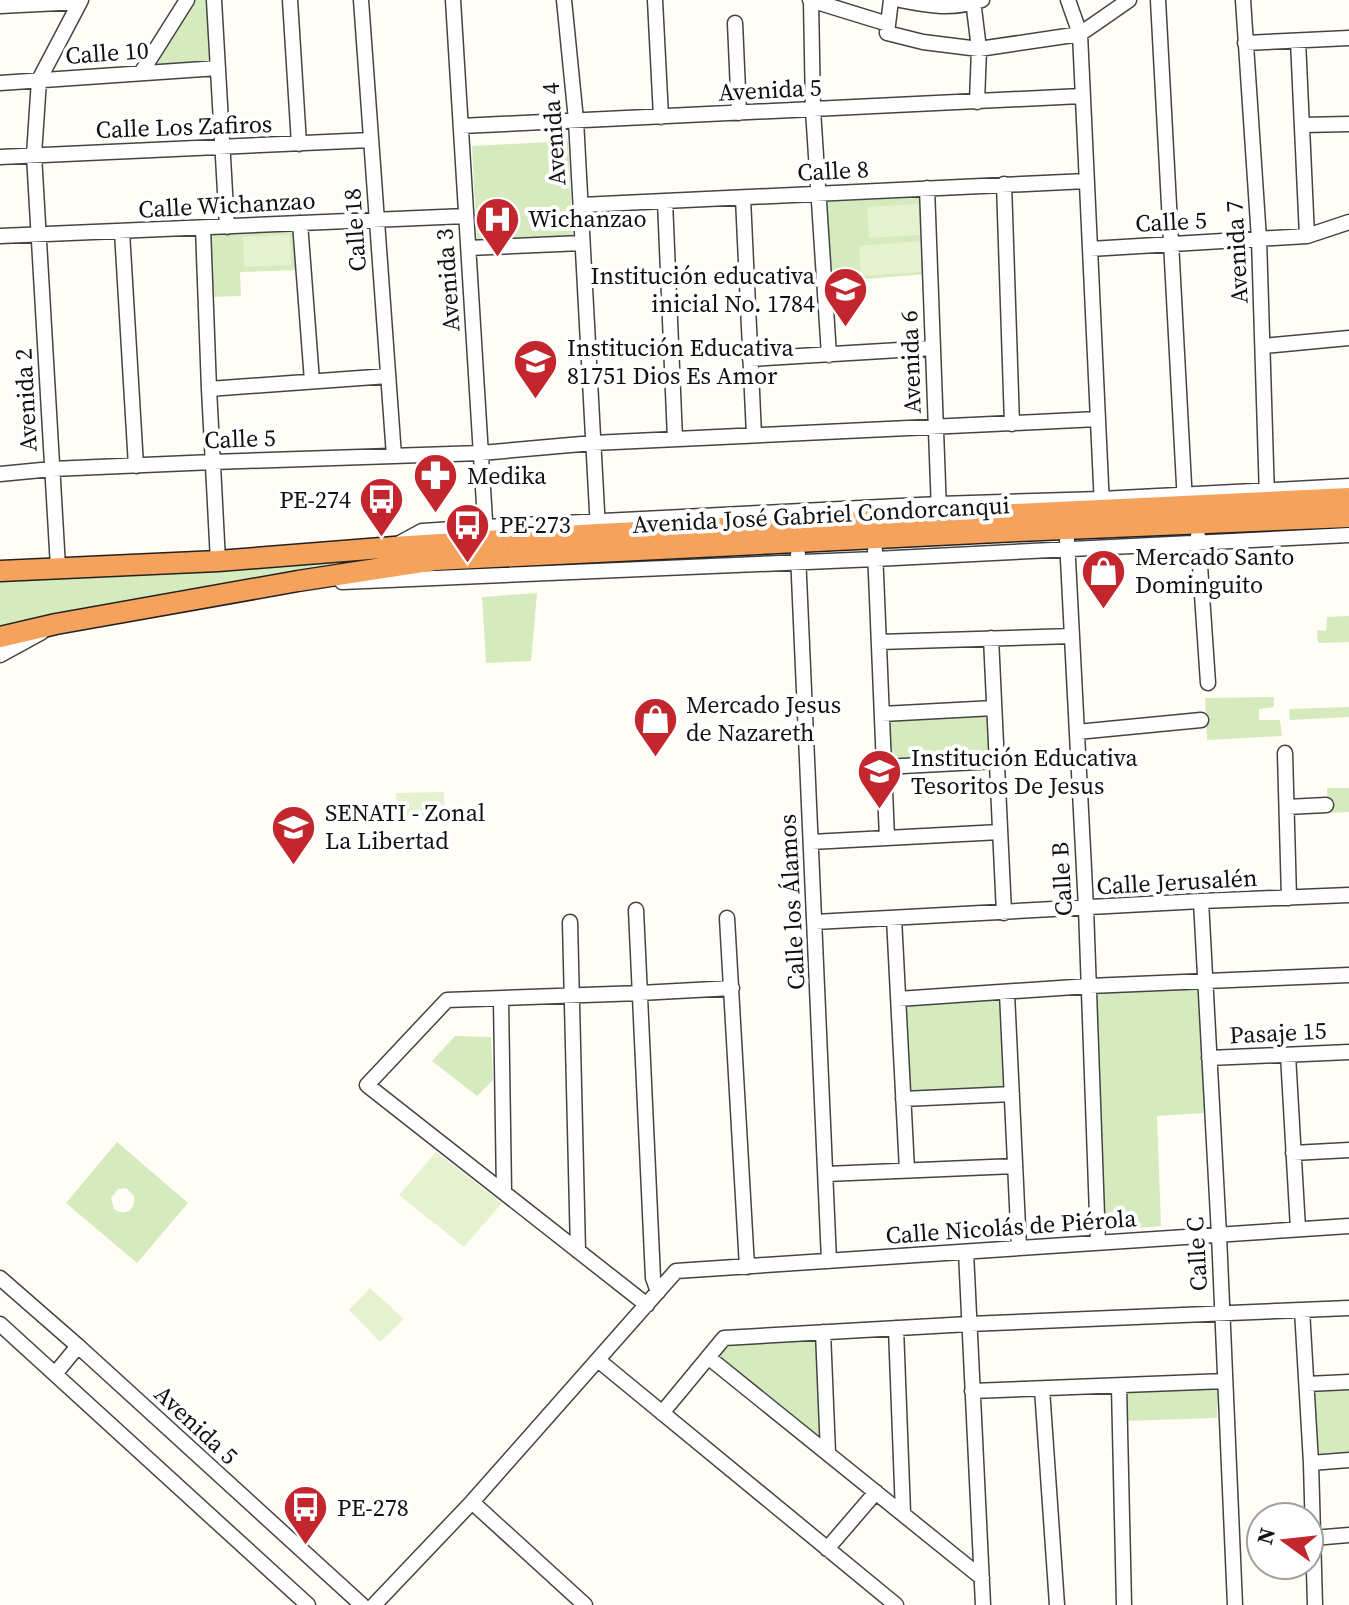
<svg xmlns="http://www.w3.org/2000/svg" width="1349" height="1605" viewBox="0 0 1349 1605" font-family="'Source Serif 4',serif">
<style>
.green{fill:#d5ebbd;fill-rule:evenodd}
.pitch{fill:#e6f2cf}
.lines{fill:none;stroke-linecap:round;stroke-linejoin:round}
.minor-casing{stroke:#444;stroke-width:17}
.highway-casing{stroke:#222;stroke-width:23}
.minor{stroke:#fff;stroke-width:14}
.highway{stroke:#f5a25d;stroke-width:20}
.labels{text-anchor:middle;stroke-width:8;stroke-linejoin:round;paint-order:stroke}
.street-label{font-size:24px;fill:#111;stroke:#fff}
.poi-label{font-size:24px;fill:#111;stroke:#fff;text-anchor:start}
</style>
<rect width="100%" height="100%" fill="#fffdf5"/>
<path class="green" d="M187,0H214L218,68L141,73Z
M568,141L573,240L477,244L472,146Z
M920,197L926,274L831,282L827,202Z
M295,228L297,270L240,272L241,296L211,297L208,232Z
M417,557L0,630V579Z
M537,593L531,661L486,663L482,597Z
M1349,616V642L1318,643L1317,630L1326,631L1327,617Z
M1274,697V707L1259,709V720H1280L1282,736L1207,740L1205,698Z
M1349,707V717L1290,720L1289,709Z
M990,714L992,756L890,762L888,720Z
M1327,788H1349V812L1328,813Z
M1202,987L1206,1113L1157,1116L1161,1226L1102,1231L1092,992Z
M1002,999L1007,1090L908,1095L905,1005Z
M455,1036L491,1037L493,1080L477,1096L432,1061Z
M117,1142L188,1203L137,1263L66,1203ZM126,1188L134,1196C136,1209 126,1217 114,1209L111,1198L118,1189Z
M816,1337L824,1446L715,1357L727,1341Z
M1218,1387L1217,1418L1125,1421L1124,1390Z
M1349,1387V1456L1316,1458L1313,1389Z"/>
<path class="pitch" d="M918,204L920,235L869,238L867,207Z
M290,235L291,265L244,267L243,237Z
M921,241L923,272L861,276L859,246Z
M444,792L445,818L397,820L396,793Z
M436,1152L502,1203L464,1247L399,1195Z
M370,1288L404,1319L380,1342L349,1310Z"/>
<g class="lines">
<defs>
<path id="minor" d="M214,0L227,227
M290,0L299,144
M361,0L394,456
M453,0L486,537
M564,0L576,120L598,530
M655,0L661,117
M810,0L888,24
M811,0L813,110L829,355
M891,0L887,33L923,42L979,49L1080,34L1129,0
M900,0C929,6 953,10 982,0
M973,0L979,49L977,102
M1068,0L1080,34L1102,506
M1158,0L1185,503
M1243,0L1259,239L1267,497
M0,6L79,2
M735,23L739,113
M1298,41L1307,236
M1245,43L1349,38
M141,73L187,0
M0,83L218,68
M1303,125L1349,124
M461,126L1081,96
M0,157L371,140
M1004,184L1012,424
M927,188L939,511
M743,198L754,435
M665,201L675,439
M581,205L1087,181
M300,223L312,381
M203,228L209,389L218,561
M122,232L136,466
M0,236L466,216
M468,248L582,243
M1090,249L1307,236L1349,222
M1263,346L1349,338
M750,359L933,348
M209,389L388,376
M0,474L52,469L213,462L481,453L593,443L1098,419
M1198,536L1208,683
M1067,540L1086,908L1098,1243
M398,544L422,531L485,527L939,504L1101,499L1349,486
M875,550L887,838
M798,554L829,1261
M58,567L34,155L39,80L81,0
M342,582L875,559L1349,535
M991,638L1004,913
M879,642L1072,636
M0,655L42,632
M882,714L994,708
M1077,732L1201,720
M1285,753L1289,898
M884,767L997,761
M1287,807L1326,805
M811,842L1000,832
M1201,901L1219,1235L1235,1605
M636,910L653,1278L658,1292
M727,918L747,1267
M894,918L907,1170
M570,922L578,1251
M815,922L1201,901L1349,895
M1007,993L1019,1248
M501,999L504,1192
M898,999L1089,986L1349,975
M1288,1055L1298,1229
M1209,1058L1349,1052
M903,1099L1012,1094
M1293,1153L1349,1150
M826,1174L1015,1166
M966,1252L983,1605
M0,1278L78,1346L362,1605
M647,1305L367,1085L447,1000L640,993L732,988
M1302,1310L1311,1463L1315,1605
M0,1324L308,1605
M896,1328L903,1513
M823,1332L828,1453
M708,1357L982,1578
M598,1360L896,1605
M55,1374L78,1346
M1307,1384L1349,1382
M1119,1386L1124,1605
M1042,1389L1057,1605
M972,1391L1225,1381
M662,1413L724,1338L969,1324L1349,1308
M1311,1463L1349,1460
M472,1502L585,1605
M1313,1538L1349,1535
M827,1549L876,1492
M374,1605L472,1502L676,1271L1349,1226"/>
<path id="highway" d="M0,571L218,561L394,547L598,534L1349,498
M0,637L56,624L298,581L435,560L1018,531L1349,517"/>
</defs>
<use href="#minor" class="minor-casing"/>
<use href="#highway" class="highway-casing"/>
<use href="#minor" class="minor"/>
<use href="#highway" class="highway"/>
</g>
<defs>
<symbol id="hospital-pin" viewBox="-11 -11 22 30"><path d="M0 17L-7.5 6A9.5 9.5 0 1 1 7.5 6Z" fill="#c4262e" stroke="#fff"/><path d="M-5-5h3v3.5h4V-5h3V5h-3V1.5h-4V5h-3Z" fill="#fff"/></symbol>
<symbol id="school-pin" viewBox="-11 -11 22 30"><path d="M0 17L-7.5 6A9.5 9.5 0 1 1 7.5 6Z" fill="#c4262e" stroke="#fff"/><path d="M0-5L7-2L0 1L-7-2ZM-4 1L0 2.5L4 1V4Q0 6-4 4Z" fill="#fff"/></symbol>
<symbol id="pharmacy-pin" viewBox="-11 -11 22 30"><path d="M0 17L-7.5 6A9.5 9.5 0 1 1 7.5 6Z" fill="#c4262e" stroke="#fff"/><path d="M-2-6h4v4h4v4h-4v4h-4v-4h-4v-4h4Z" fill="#fff"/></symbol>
<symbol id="bus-pin" viewBox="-11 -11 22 30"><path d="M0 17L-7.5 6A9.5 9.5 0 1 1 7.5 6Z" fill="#c4262e" stroke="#fff"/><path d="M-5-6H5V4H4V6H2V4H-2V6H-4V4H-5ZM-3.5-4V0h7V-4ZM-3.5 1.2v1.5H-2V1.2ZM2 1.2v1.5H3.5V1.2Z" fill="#fff"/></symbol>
<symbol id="shop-pin" viewBox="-11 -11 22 30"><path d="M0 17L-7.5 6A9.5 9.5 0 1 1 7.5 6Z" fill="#c4262e" stroke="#fff"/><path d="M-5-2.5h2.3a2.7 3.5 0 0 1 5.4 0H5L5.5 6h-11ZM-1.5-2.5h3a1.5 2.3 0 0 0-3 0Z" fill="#fff"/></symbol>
<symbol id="university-pin" viewBox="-11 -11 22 30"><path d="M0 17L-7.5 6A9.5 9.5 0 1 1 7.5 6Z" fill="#c4262e" stroke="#fff"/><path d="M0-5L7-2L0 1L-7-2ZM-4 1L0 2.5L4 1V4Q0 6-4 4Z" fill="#fff"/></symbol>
</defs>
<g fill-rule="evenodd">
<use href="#hospital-pin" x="472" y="194" width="51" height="69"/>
<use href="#school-pin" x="820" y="264" width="51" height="69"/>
<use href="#school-pin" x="510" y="336" width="51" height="69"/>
<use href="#pharmacy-pin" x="410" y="450" width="51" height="69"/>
<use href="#bus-pin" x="356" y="474" width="51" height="69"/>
<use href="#bus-pin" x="442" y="500" width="51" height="69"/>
<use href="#shop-pin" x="1078" y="546" width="51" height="69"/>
<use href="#shop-pin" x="630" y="694" width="51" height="69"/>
<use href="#school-pin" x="854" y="746" width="51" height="69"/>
<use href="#university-pin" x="268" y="802" width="51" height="69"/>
<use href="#bus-pin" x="280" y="1482" width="51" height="69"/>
</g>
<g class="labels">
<g class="street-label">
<text transform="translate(107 53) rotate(-4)" y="8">Calle 10</text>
<text transform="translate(770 90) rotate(-3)" y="8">Avenida 5</text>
<text transform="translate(184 127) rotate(-2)" y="8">Calle Los Zafiros</text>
<text transform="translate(554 134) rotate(-94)" y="8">Avenida 4</text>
<text transform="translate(833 171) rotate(-3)" y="8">Calle 8</text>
<text transform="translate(227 205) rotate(-3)" y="8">Calle Wichanzao</text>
<text transform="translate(1171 222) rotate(-3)" y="8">Calle 5</text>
<text transform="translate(355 230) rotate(-94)" y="8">Calle 18</text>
<text transform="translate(1237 252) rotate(-93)" y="8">Avenida 7</text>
<text transform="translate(448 280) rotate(-94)" y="8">Avenida 3</text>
<text transform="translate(911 362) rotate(-92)" y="8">Avenida 6</text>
<text transform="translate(26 400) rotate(-93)" y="8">Avenida 2</text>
<text transform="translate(240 439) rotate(-2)" y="8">Calle 5</text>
<text transform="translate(821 515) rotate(-3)" y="8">Avenida José Gabriel Condorcanqui</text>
<text transform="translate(1062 879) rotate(-93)" y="8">Calle B</text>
<text transform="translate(1177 882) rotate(-3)" y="8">Calle Jerusalén</text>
<text transform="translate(792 902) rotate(-93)" y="8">Calle los Álamos</text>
<text transform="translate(1278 1033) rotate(-3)" y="8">Pasaje 15</text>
<text transform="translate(1011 1227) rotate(-4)" y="8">Calle Nicolás de Piérola</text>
<text transform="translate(1197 1254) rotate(-93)" y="8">Calle C</text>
<text transform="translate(196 1425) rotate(43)" y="8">Avenida 5</text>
</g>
<g class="poi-label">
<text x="528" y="227">Wichanzao</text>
<text x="815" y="284" text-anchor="end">Institución educativa<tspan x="815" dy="28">inicial No. 1784</tspan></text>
<text x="567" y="356">Institución Educativa<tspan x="567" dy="28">81751 Dios Es Amor</tspan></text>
<text x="467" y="484">Medika</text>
<text x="351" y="508" text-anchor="end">PE-274</text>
<text x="499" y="533">PE-273</text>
<text x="1135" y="565">Mercado Santo<tspan x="1135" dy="28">Dominguito</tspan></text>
<text x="686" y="713">Mercado Jesus<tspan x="686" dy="28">de Nazareth</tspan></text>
<text x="911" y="766">Institución Educativa<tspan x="911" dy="28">Tesoritos De Jesus</tspan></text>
<text x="325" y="821">SENATI - Zonal<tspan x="325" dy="28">La Libertad</tspan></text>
<text x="337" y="1516">PE-278</text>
</g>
</g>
<g transform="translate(1285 1541) rotate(285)"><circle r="38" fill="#ffffff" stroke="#a0a0a0" stroke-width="2"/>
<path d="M0-6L14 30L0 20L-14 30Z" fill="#c4262e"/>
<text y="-12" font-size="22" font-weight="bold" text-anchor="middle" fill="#111111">N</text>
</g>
</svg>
